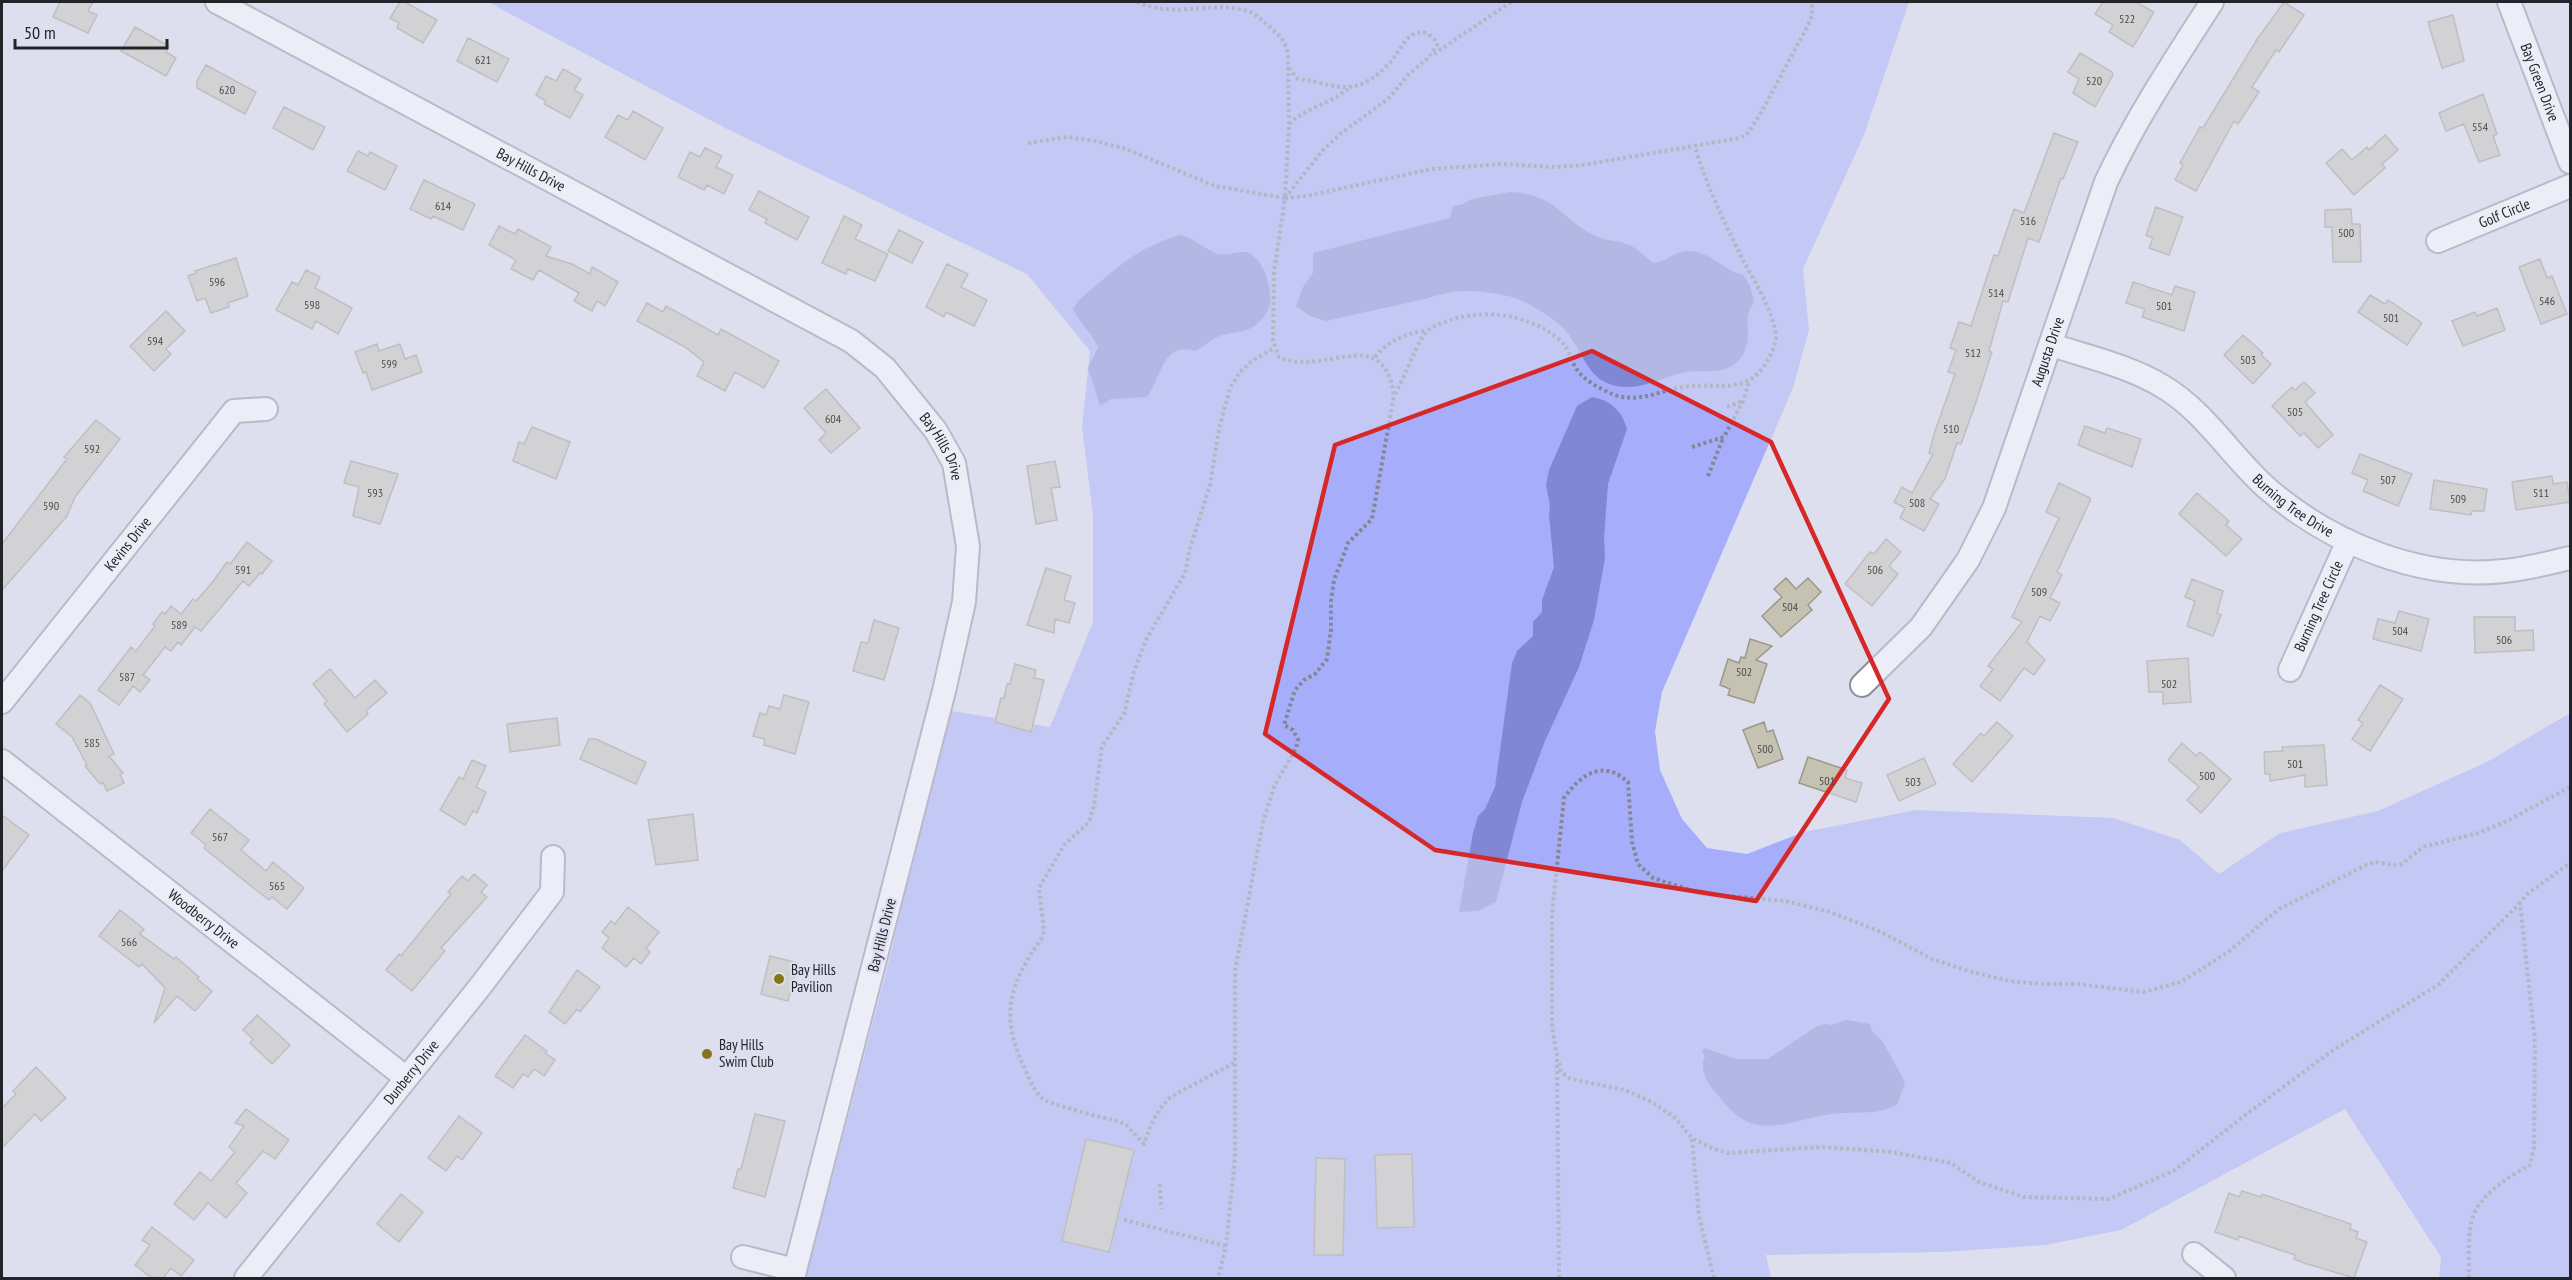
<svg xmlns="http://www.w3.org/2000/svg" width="2572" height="1280" viewBox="0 0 2572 1280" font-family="'PT Sans Narrow',sans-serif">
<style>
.green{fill:#a6adfa}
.water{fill:#8187d5}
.building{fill:#c5c2b2;stroke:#9b998a;stroke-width:1.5}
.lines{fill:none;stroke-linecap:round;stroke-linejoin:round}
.minor-casing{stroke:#8d8f9e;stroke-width:26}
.path{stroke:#848691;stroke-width:4;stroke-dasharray:3 3;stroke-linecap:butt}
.minor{stroke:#fff;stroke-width:22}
.marked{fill:none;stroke:#d62828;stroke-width:4.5;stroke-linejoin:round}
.poi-dot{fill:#857619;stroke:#dddfef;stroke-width:2}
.labels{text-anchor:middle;stroke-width:4.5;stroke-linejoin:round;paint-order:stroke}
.number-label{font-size:12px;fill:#4c4c4c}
.street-label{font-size:15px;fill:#23242a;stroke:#dddfef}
.poi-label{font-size:15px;fill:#23242a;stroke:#dddfef;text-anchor:start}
</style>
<rect width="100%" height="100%" fill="#dddfef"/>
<path class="green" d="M488,2H1909L1864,135L1803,269L1809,330L1793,388L1662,692L1655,731L1660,770L1682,819L1707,848L1747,854L1804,832L1916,810L2113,818L2180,840L2219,874L2280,833L2378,811L2487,762L2570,713V1278H2439L2441,1257L2345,1109L2121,1230L2045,1245L1943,1252L1766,1255L1771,1278H797L828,1194L892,949L945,710L1050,727L1093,622V515L1082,427L1090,351L1027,274L725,128Z"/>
<path class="water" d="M1511,192C1557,195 1561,219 1595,236C1605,241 1617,240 1627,244C1637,248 1645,256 1653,263C1666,262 1675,251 1688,251C1710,251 1723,270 1743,275L1750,286L1754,302C1739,321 1758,338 1738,361C1723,377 1700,368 1682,373C1664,377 1648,386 1630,387C1588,388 1587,357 1566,331C1556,319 1524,299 1508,296C1495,293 1482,291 1468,291C1451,290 1436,296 1420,300C1389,307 1357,314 1326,321L1310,316L1296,306L1303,287L1313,273V253L1450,218L1453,206L1461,205L1472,199Z
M1180,235C1193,238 1201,246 1213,252C1224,258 1234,251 1245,252C1263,255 1272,288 1270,303C1269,311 1263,318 1258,323C1247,334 1232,331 1219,336C1211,340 1203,347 1195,351C1162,341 1162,377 1147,397L1111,399L1100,406L1088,368L1098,347C1091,332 1080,324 1073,309L1078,301C1113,271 1135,248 1180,235Z
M1592,397C1611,400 1622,411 1627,429L1608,484L1604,538L1605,558L1594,620L1579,667L1545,741L1522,802L1496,902L1478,911L1459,912L1473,833L1478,816L1485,809L1495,787L1512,663L1517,651L1533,636V622L1542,612V600L1554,567L1549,515L1550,506L1546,485L1549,470L1577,406Z
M1846,1020L1870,1024L1872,1031L1883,1042L1905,1082L1897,1105C1873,1117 1850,1110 1825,1115C1801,1119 1771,1132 1748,1122C1732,1115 1722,1099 1711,1087C1705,1080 1700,1065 1705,1057L1702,1050L1705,1048L1736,1059H1768L1814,1028L1824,1024L1832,1025Z"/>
<path class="building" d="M60,2H93L88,11L97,15L88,33L53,17Z
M400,2H405L437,20L423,43L397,28L399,23L390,18Z
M2103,2H2136L2154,12L2133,47L2109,32L2113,25L2095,14Z
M2284,2L2304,15L2279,52L2276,50L2252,87L2259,92L2238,124L2234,121L2196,191L2175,180L2183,165L2180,163L2200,127L2203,128L2258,38Z
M2453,15L2464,61L2442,68L2428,22Z
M135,27L169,46L166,52L176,58L166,76L121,51Z
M468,38L509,59L497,82L457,61Z
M2080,53L2112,72L2113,75L2095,107L2073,93L2079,79L2068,72Z
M206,65L256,92L245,114L197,88V81Z
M563,69L581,79L574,90L583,95L570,118L544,104L546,101L536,95L546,76L556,81Z
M2483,94L2497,134L2493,136L2500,155L2479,162L2464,124L2446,131L2439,113Z
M284,107L325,127L313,150L273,128Z
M633,111L663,128L645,160L605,137L618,115L628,120Z
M2054,133L2078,142L2063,179L2061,178L2039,242L2028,238L2008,302L2003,301L1989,351L1992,352L1975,405L1961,444L1957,443L1945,479L1930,499L1939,504L1924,531L1900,518L1905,508L1894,502L1902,487L1912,493L1933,454L1929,453L1934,434L1955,374L1948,372L1956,350L1950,348L1959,322L1971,326L1994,255L1998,256L2014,209L2024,213Z
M2385,135L2398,150L2382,164L2385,168L2354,195L2326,163L2342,149L2352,160L2367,147L2369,150Z
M705,148L722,156L716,167L733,175L724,194L707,185L704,190L678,177L690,152L700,157Z
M358,151L368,156L370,152L397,166L385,190L347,171Z
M424,180L475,204L463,230L433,216L431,219L410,209Z
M759,191L809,217L797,240L765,223L767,219L749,210Z
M2156,207L2183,217L2169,255L2149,248L2153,238L2146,235Z
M2351,209L2352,224H2360L2361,262H2333L2332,227H2325V210Z
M844,216L862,225L855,239L888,254L875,281L848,269L846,274L822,263Z
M499,226L515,234L518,229L551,247L546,256L572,264L590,274L592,267L618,282L605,306L597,301L592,311L574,301L579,293L539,270L533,280L511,269L516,260L489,245Z
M899,230L923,242L912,263L888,251Z
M236,258L248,296L228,303L229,307L211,313L205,298L197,301L188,276L196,273L195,271Z
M2540,259L2547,278L2552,276L2567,314L2541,324L2519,267Z
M947,264L968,274L961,287L987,300L974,326L946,312L944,317L926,307Z
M306,270L320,277L315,288L352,308L338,334L316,321L312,329L276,310L292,282L298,285Z
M2133,282L2172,295L2175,286L2195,292L2184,331L2142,317L2145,309L2126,303Z
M2370,295L2385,304L2388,300L2422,323L2407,345L2358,312Z
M647,303L663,312L666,306L718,335L721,329L779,361L764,388L735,372L725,391L697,376L704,362L685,347L637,321Z
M2497,308L2505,330L2463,346L2452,321L2475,312L2477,316Z
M166,311L185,331L166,349L171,354L154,371L130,346Z
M2243,335L2263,353L2261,355L2271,364L2253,384L2224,355Z
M377,344L379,351L400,344L405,359L416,355L422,372L372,390L366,372L363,373L355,352Z
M2304,382L2315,393L2305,402L2333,435L2318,448L2304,433L2300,436L2272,406L2292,387L2295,390Z
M826,389L860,428L831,453L819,440L826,433L804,408Z
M96,420L120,439L75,497L67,516L2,590V544L67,459L64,457Z
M2085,426L2105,433L2107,428L2141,439L2132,467L2078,445Z
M532,427L570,442L556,479L513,461L519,442L524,444Z
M2360,454L2412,474L2398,506L2363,491L2368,480L2352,473Z
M351,461L398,474L380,524L353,516L359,487L344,483Z
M1055,461L1060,487L1051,488L1057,520L1036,524L1027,466Z
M2552,476L2553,484L2567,482L2570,502L2516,510L2512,482Z
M2434,480L2487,489L2484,511H2472L2471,515L2430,509Z
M2059,483L2090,498V501L2057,572L2062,575L2050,598L2060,603L2050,621L2040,616L2027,642L2045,660L2034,675L2024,668L2000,701L1980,686L1993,669L1988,666L2022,622L2012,617L2059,518L2046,512Z
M2197,493L2229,521L2226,525L2242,539L2226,556L2179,514Z
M1886,539L1901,552L1889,566L1898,574L1872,606L1845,584L1870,552L1874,554Z
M247,542L272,561L262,574L260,573L249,586L243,581L201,631L195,627L181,645L178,642L171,651L165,647L143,675L150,680L140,692L133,686L119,705L98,690L131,647L136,651L155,626L153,624L162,612L165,614L171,606L181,614L193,599L196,601L211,584L227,562L230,564Z
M1046,568L1071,576L1064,600L1075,603L1069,623L1055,619L1054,633L1027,625Z
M1786,578L1796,589L1808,578L1821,592L1808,605L1812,610L1781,637L1762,616L1782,597L1774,589Z
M2192,579L2223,591L2217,613L2221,615L2213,636L2187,626L2195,601L2185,597Z
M2399,611L2429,619L2421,651L2373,639L2378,619L2395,623Z
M2474,617H2515V631L2533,630L2534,650L2475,653Z
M874,620L899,628L884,680L853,671L861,642L868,643Z
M1750,639L1772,646L1756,660L1767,664L1754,703L1728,695L1730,689L1720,685L1728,659L1739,663L1741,657L1745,658Z
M2188,658L2191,702L2163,704V692H2149L2147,661Z
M1015,664L1036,670L1034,678L1044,680L1031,732L995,722L1001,698H1004L1007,684H1010Z
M330,669L355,698L375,680L387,693L366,711L368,714L347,732L324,704L327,701L313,684Z
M2380,685L2403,699L2370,751L2352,739L2363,723L2358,720Z
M80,695L90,703L114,754L109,756L123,773L120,774L124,783L107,791L103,783L100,784L85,766L87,765L72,737L56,724Z
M784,695L809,702L795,754L764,745L765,739L753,736L760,713L766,715L769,706L780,709Z
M557,718L560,745L510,752L507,724Z
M1764,722L1767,732L1773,730L1783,759L1758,768L1743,730Z
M1997,722L2013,736L1972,782L1953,764L1981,733L1984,736Z
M589,739H596L646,762L636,784L580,759Z
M2182,743L2196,756L2200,752L2231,779L2201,813L2187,800L2199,787L2168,760Z
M2324,745L2327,785L2305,787V775L2270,781V774H2265L2264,752L2283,751L2282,747Z
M1808,757L1847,770L1845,778L1862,783L1856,802L1799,783Z
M1924,758L1936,784L1899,801L1887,775Z
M472,760L486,766L476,787L486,792L477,813L473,811L465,825L440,810L459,777L463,779Z
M210,809L249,840L241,850L266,871L273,862L304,888L287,909L272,897L269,900L261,894L204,848L206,845L191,833Z
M693,814L698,860L656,865L648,820Z
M2,815L29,835L2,871Z
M474,874L487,885L481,892L487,897L441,948L445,951L412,991L386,970L399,954L401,956L451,894L448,892L462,876L468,881Z
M628,907L659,932L646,948L650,952L641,964L634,958L626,967L602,948L609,938L602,932L611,921L615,924Z
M120,910L144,929L140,934L174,959L176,957L199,977L197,979L212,991L195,1011L177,996L154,1023L165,988L142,964L139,967L99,936Z
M770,956L798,963L788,1001L761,994Z
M577,970L600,987L580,1012L577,1009L565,1024L549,1012Z
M257,1015L290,1045L272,1064L250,1043L253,1039L243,1030Z
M525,1035L547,1051L545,1053L555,1060L544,1076L534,1069L528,1077L523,1074L513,1088L495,1076Z
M36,1067L66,1098L41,1121L35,1114L2,1148V1108L16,1094L13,1091Z
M246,1109L289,1140L275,1159L263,1151L236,1183L247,1193L226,1218L208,1203L194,1220L174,1204L200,1172L211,1181L235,1152L229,1147L244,1126L235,1123Z
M755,1114L785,1121L765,1197L733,1188L738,1169H741Z
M459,1116L482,1133L462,1160L457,1156L446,1171L428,1158Z
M1086,1139L1134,1150L1109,1252L1062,1241Z
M1412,1154L1414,1227L1377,1228L1375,1155Z
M1316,1158L1345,1159L1343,1255H1314Z
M2242,1191L2261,1197L2262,1194L2351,1224L2350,1229L2358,1232L2356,1238L2367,1242L2354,1278L2304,1263L2294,1259L2295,1255L2256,1242L2239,1236L2238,1240L2215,1232L2229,1193L2239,1197Z
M401,1194L423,1212L399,1242L377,1224Z
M152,1227L194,1260L181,1276L171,1268L163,1278H152L135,1265L150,1245L142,1240Z"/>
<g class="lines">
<defs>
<g id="minor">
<path id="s1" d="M217,2L851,341L885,368L936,431L954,463L968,546L964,602L944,691L793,1278"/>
<path id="s2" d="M2509,2L2570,162"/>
<path id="s3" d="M2438,241L2570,186"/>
<path id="s4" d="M2052,345C2088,357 2129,366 2162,386C2205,411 2232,458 2269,490C2332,544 2421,580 2504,571C2527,569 2548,563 2570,558"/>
<path id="s5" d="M2290,670L2348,541"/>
<path id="s6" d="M1862,685L1921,627L1968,560L1994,508L2106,182C2136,118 2174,61 2212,2"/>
<path id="s7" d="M2,702L234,411L266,409"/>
<path id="s8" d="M2,761L405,1077"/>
<path d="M2194,1254L2224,1278"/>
<path d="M743,1257L795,1270"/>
<path id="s9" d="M246,1278L479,988L552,892L553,857"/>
</g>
</defs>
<use href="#minor" class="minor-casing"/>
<path class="path" d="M1137,2C1175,19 1212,0 1248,11C1256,14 1263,21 1270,27C1279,35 1286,42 1288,54L1289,125L1285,197
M1434,54L1511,2
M1289,124C1308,106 1334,103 1351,86
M1028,143L1067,137L1095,141L1126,149L1215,186L1285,198L1274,272L1273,341L1279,357C1323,378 1383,321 1394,395L1372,519L1348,543L1334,580L1331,601V629L1327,659L1315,674L1304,680L1295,690L1284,725L1293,730L1298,740L1296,748L1274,787L1263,822L1235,971V1158L1226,1246L1218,1278
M1285,198L1306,196L1432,169L1503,164L1554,167L1583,165L1740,138L1748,133L1762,111L1806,29L1812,16V2
M1285,198L1322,151L1340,134L1389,98L1408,75L1429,57L1437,45L1435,40L1427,33C1406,29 1403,48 1392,60C1387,66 1378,75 1371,79C1345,96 1325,81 1298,79L1288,67
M1375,357C1389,340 1405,334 1427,330
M1395,394C1403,381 1419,337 1428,330C1435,325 1446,322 1453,319C1490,309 1530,315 1560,340C1569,347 1570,359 1576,368C1583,380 1599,388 1612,394C1637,404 1659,391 1683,387C1719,381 1745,398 1768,360C1772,353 1776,344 1776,335C1774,313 1754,280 1743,260C1725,224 1706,185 1695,147
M1727,407L1743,401
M1692,447L1724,437L1743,401L1749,382
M1708,476L1723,438
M1234,1063L1172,1096C1156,1110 1151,1124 1144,1144L1126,1125L1118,1121C1106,1119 1049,1104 1043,1099C1034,1092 1028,1076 1024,1067C999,1014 1010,983 1042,938L1044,931L1039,888L1064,845L1089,822L1094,806L1102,746L1124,714L1134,671L1146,640L1185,573L1189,552L1210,485L1219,429L1230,388L1240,372L1252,361L1274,348
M1559,1063L1561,1072L1571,1079L1625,1090L1652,1102L1674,1117L1692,1138L1709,1147L1727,1153L1823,1147L1891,1152L1951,1163L1979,1182L2024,1197L2109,1199L2175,1170L2244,1116L2332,1051L2439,984L2520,903
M1692,1139L1699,1216L1714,1278
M1160,1184L1161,1209
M1124,1220L1226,1246
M1559,1278L1557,1055L1552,1027V914L1564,798C1581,774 1603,759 1628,782L1632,842L1638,864L1653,878L1703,894L1785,901L1830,912L1879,931L1932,959L1968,971L2010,981L2041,984H2079L2143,992L2181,982L2228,952L2279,909L2366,865L2374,862L2397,865L2402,864L2423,847L2478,833L2505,822L2570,787
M2469,1278C2469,1261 2468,1240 2471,1223C2476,1197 2508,1177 2530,1165L2534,1148L2535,1042L2520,903L2526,895L2570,863"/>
<use href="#minor" class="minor"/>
</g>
<path d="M0 0H2572V1280H0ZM1592,351L1771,442L1889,699L1756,901L1435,850L1265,734L1335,445Z" fill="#dddfef" fill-opacity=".55" fill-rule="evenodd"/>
<path class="marked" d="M1592,351L1771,442L1889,699L1756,901L1435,850L1265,734L1335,445Z"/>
<g class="poi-dot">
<circle cx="779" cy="979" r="6"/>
<circle cx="707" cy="1054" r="6"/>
</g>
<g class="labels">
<g class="number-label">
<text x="2127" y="23">522</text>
<text x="483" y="64">621</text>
<text x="2094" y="85">520</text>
<text x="227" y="94">620</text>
<text x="2480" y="131">554</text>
<text x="443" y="210">614</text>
<text x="2028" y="225">516</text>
<text x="2346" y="237">500</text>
<text x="217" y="286">596</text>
<text x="1996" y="297">514</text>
<text x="2547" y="305">546</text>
<text x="312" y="309">598</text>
<text x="2164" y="310">501</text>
<text x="2391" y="322">501</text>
<text x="155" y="345">594</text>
<text x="1973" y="357">512</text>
<text x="2248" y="364">503</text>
<text x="389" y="368">599</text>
<text x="2295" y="416">505</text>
<text x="833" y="423">604</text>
<text x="1951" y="433">510</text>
<text x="92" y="453">592</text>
<text x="2388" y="484">507</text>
<text x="375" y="497">593</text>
<text x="2541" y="497">511</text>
<text x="2458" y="503">509</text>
<text x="1917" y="507">508</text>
<text x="51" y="510">590</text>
<text x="243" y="574">591</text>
<text x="1875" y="574">506</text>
<text x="2039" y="596">509</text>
<text x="1790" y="611">504</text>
<text x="179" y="629">589</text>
<text x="2400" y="635">504</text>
<text x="2504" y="644">506</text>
<text x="1744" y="676">502</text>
<text x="127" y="681">587</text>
<text x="2169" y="688">502</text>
<text x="92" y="747">585</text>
<text x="1765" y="753">500</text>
<text x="2295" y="768">501</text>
<text x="2207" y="780">500</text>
<text x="1827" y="785">501</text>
<text x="1913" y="786">503</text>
<text x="220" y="841">567</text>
<text x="277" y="890">565</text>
<text x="129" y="946">566</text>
</g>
<g class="street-label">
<text dy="5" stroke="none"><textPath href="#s2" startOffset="86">Bay Green Drive</textPath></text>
<text dy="5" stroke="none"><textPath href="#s1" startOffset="356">Bay Hills Drive</textPath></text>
<text dy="5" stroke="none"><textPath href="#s3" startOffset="72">Golf Circle</textPath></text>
<text dy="5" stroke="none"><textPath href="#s6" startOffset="388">Augusta Drive</textPath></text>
<text dy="5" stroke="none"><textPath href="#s1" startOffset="860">Bay Hills Drive</textPath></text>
<text dy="5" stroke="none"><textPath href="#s4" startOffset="296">Burning Tree Drive</textPath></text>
<text dy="5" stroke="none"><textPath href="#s7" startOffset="202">Kevins Drive</textPath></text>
<text dy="5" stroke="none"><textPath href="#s5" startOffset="70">Burning Tree Circle</textPath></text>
<text dy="5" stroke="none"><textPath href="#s8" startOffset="256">Woodberry Drive</textPath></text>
<text transform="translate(882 935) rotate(-76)" y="5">Bay Hills Drive</text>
<text dy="5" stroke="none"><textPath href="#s9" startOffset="264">Dunberry Drive</textPath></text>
</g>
<g class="poi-label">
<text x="791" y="975">Bay Hills<tspan x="791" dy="17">Pavilion</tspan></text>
<text x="719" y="1050">Bay Hills<tspan x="719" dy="17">Swim Club</tspan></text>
</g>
</g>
<rect width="2572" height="1280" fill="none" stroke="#23242a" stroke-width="6"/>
<path d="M15 39v9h152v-9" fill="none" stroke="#23242a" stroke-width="3"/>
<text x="24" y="39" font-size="18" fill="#23242a" stroke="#dddfef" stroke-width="4.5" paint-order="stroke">50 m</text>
</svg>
